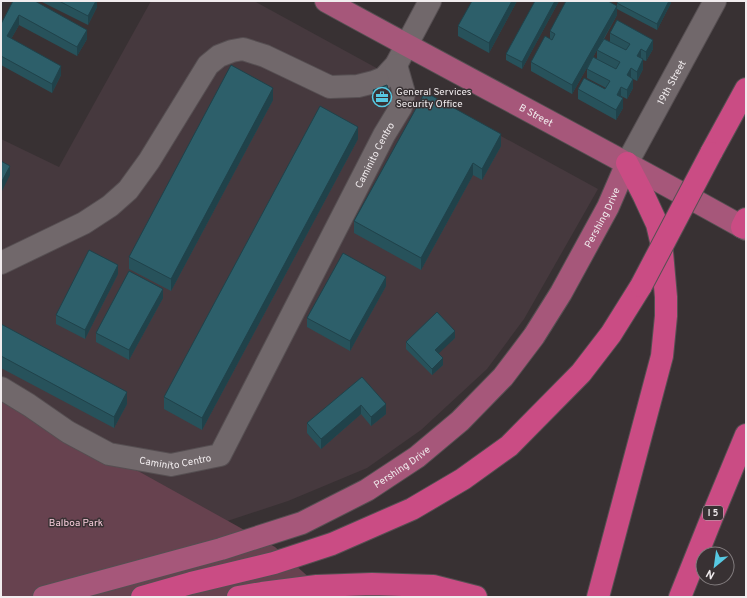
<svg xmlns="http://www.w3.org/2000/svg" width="747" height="598" viewBox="0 0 747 598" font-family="Overpass,sans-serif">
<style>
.built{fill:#46393e}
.green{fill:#67424f}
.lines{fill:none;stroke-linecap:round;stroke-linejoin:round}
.minor-casing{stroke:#564f52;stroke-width:24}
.major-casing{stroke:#564f52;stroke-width:24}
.highway-casing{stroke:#564f52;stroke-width:24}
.minor{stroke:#71686b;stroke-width:22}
.major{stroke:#a6577a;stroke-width:22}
.highway{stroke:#ca4c84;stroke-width:22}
.highway-bridge-casing{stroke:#564f52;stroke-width:24;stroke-linecap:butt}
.highway-bridge{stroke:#ca4c84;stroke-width:22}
.wall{fill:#27525b;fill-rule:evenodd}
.shaded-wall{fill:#20424a}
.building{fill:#2d5f6a;stroke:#20424a}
.labels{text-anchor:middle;stroke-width:3;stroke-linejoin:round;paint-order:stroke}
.shield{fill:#383133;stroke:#bab4b6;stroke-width:1}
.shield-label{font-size:9px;font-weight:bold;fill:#f1ecee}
.street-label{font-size:10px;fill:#f1ecee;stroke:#383133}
.poi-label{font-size:10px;fill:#f1ecee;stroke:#383133;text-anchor:start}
.park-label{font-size:10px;fill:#f7ccda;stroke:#383133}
</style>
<rect width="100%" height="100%" fill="#383133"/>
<path class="built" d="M151,1H254L598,189L524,319L487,369L421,430L367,468L288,501L185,535L1,523V139L59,167Z"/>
<path class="green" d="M1,395L275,547L331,597H1Z"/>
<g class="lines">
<defs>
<g id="minor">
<path id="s1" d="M627,163L715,1"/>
<path d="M1,263L84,223L110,206L128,190L149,161L208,65L219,56L232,51L243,49L265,56L330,87L358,86L374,82L384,78L396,65L430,1"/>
<path id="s2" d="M1,388L29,405L68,432L109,454L171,465L220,455L384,135L401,107L404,93L396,65"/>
</g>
<g id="major">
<path id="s3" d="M326,1C466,78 607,151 746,229"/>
<path id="s4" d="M44,597L221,549L302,523L367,490L417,457L460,421L503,377L534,336L561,293L608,207L627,163"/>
</g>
<path id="highway" d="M711,153L746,89
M742,227L746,219
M142,597L191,583L274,563L332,544L412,509L463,479L509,446L581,373L611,334L641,286
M238,597L262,593L317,586L372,584L433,586L476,597
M598,597L662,356L666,316V297L661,241L657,224L644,196L627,163
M680,597L712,517L746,435"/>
</defs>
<use href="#minor" class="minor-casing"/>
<use href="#major" class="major-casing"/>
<use href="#highway" class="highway-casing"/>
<use href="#minor" class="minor"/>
<use href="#major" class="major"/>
<use href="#highway" class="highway"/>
<defs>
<path id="highway-bridge" d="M641,286L711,153"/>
</defs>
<use href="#highway-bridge" class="highway-bridge-casing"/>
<use href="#highway-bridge" class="highway-bridge"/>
</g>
<path class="wall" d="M13,1L87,39L77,56L19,25L11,39L61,75L52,93L1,65V24Z
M40,1H97V7L88,25Z
M472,1H517L489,53L458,36V26Z
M535,1H559L522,69L506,60V54Z
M671,1V3L657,30L617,9V3Z
M617,15L604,39L610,42V33L653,49L646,61L643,60V69L637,81L633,79V88L627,99L621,96L620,97L623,108L616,120L578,99V89H605L606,88L587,78V69L588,66L572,94L531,71V62L550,39V31ZM597,50V59L593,57Z
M373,90L391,102L378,106L373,93Z
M273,100L171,291L129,269V257Z
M358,139L202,430L164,409V397Z
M501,146L482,180L473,175L421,270L354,233V221Z
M118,274L85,339L56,324V315Z
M386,286L350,351L307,327V318Z
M163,298L129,360L96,342V333Z
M1,324L127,404L114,428L1,368Z
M455,338L438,353L443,365L432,375L406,349V342Z
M362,377L386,414L371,426L361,414L321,449L307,433V423Z"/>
<path class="shaded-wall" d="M96,1H97V7L88,25V16Z
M512,1H517L489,53V43Z
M555,1H559L522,69V62Z
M669,1H671V3L657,30V24Z
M617,6V15L572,94V85Z
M19,15V25L7,46V36Z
M87,30V39L77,56V47Z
M653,40V49L646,61V52Z
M641,49V59L637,56Z
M643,59V69L637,81V72Z
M61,66V75L52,93V84Z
M631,68V78L627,75Z
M633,79V88L627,99V90Z
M621,87V96L617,104V95Z
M273,88V100L171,291V279Z
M623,98V108L616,120V110Z
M391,99V102L378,106V103Z
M358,127V139L202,430V418Z
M501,134V146L482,180V169Z
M473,163V175L421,270V258Z
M10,166V175L1,193V183Z
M118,265V274L85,339V330Z
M386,277V286L350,351V341Z
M163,289V298L129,360V350Z
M455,331V338L435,357V350Z
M443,358V365L432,375V369Z
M127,392V404L114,428V417Z
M386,404V414L371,426V417Z
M361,405V414L321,449V439Z"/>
<path class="building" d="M13,1H35L87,30L77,47L19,15L7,36L61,66L52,84L1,56V24Z
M59,1H96L88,16Z
M472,1H512L489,43L458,26Z
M535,1H555L522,62L506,54Z
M566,1H608L617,6L572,85L531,62L545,36L552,40L555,34L550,31Z
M618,1H669L657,24L617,3Z
M617,20L653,40L646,52L641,49L637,56L643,59L637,72L631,68L627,75L633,79L627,90L621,87L617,95L623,98L616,110L578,89L584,78L605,89L610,81L587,69L593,57L616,69L620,62L597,50L604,39L626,50L630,44L610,33Z
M231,65L273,88L171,279L129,257Z
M387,85L391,99L378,103L373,90Z
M425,92L501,134L482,169L473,163L421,258L354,221Z
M320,106L358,127L202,418L164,397Z
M1,161L10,166L1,183Z
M89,250L118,265L85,330L56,315Z
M343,253L386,277L350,341L307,318Z
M129,271L163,289L129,350L96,333Z
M437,312L455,331L435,350L443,358L432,369L406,342Z
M1,324L127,392L114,417L1,356Z
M362,377L386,404L371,417L361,405L321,439L307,423Z"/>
<defs>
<symbol id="office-ring" viewBox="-11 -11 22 22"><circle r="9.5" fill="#383133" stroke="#57c9e2" stroke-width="1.5"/><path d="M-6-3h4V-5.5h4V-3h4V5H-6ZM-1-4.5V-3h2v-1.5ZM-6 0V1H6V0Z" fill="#57c9e2"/></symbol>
</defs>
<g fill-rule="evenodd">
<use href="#office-ring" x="371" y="86" width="22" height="22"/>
</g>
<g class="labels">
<rect class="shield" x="703" y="506" width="20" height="14" rx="3"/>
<g class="shield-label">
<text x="713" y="516">I 5</text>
</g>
<g class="street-label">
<text dy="4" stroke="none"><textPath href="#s1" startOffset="92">19th Street</textPath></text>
<text dy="4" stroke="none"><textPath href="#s3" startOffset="239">B Street</textPath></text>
<text dy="4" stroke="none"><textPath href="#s2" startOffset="577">Caminito Centro</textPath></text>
<text dy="4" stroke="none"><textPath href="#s4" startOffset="707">Pershing Drive</textPath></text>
<text dy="4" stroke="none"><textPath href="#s2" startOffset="194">Caminito Centro</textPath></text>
<text dy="4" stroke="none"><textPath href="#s4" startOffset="383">Pershing Drive</textPath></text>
</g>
<g class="poi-label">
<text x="396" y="95">General Services<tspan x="396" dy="12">Security Office</tspan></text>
</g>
<g class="park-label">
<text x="76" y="526">Balboa Park</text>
</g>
</g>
<rect width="747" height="598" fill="none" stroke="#f1ecee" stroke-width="4"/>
<g transform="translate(715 566) rotate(209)"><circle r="19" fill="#383133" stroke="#827c7e"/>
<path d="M0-3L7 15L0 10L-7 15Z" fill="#57c9e2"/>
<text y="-6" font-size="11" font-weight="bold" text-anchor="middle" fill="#f1ecee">N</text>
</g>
</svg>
